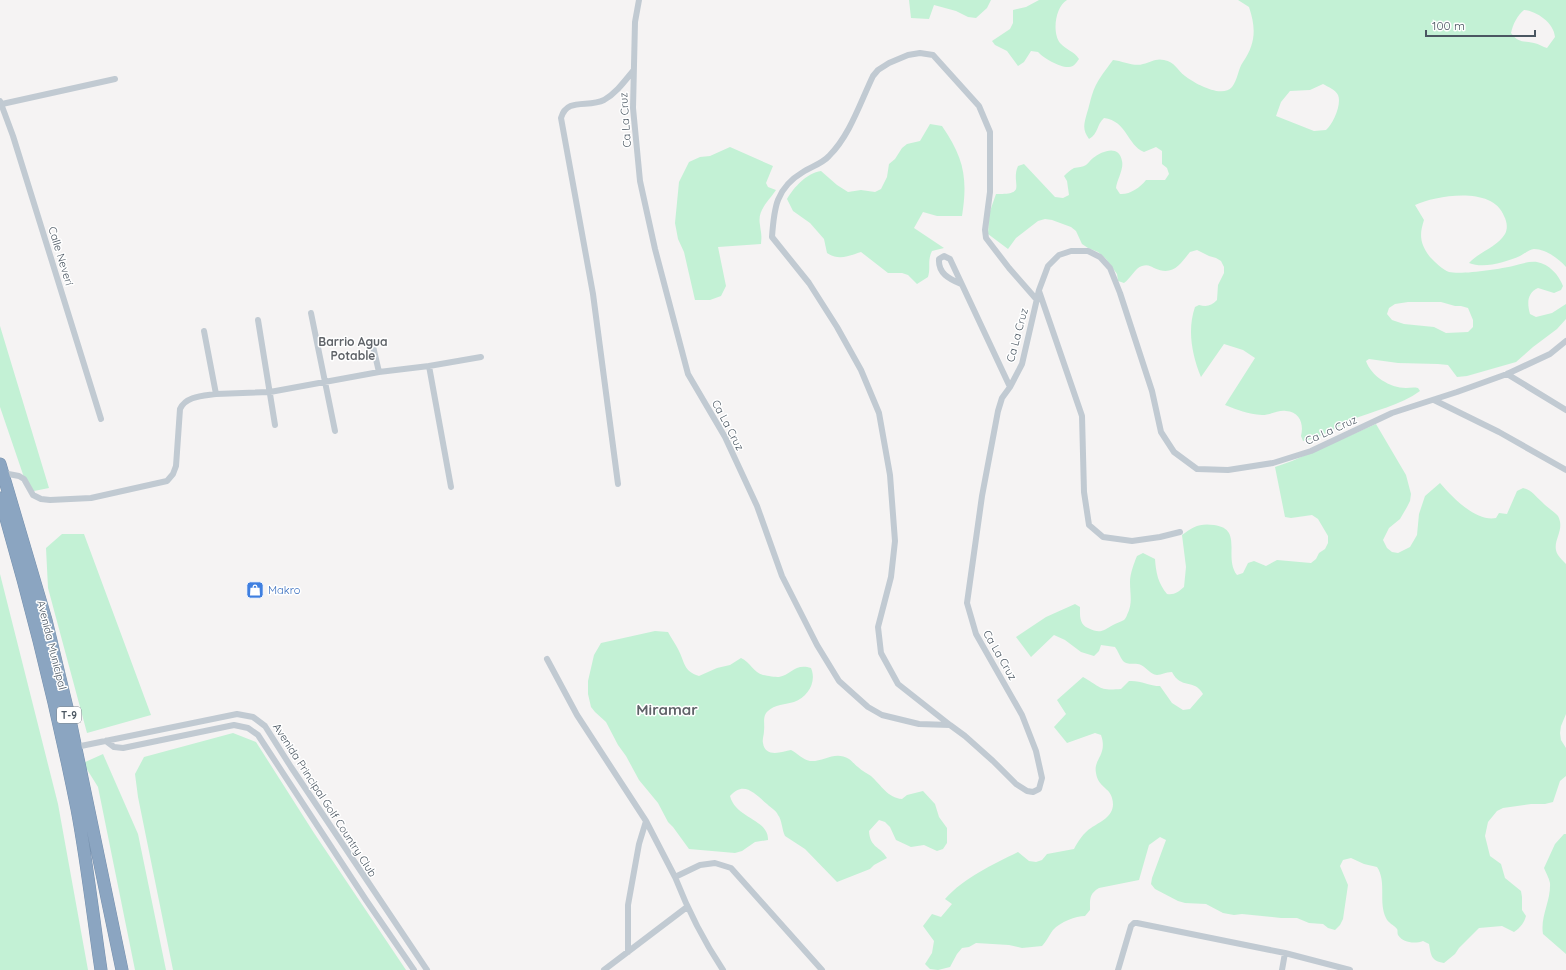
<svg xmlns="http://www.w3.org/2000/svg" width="1566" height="970" viewBox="0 0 1566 970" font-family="Quicksand,sans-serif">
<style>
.green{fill:#c3f1d5;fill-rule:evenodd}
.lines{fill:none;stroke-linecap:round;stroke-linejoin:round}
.highway-casing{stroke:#7690ad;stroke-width:13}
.street{stroke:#c1cad2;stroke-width:6}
.highway{stroke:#8ba5c1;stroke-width:12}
.labels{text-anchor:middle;stroke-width:3;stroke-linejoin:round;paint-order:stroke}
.shield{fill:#fff;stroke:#808990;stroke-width:1}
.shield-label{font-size:10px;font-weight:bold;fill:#4a5661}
.street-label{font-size:11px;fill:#4a5661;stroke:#fff}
.shop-label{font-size:11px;fill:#366cbe;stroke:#fff;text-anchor:start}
.neighbourhood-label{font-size:12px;font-weight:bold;fill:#5f6368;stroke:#fff}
.district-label{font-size:15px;font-weight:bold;fill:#5f6368;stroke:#fff}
</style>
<rect width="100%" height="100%" fill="#f5f3f3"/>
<path class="green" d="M909,0H991L987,8L976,18L968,17L956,11L934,5L929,19L911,18Z
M1039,0H1067C1055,7 1052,33 1060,43C1066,50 1074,51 1079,59C1076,63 1074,67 1069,67C1061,68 1043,58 1038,52L1031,51L1024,62L1018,66L1007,51L995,45L992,41L1010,29L1013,23V10L1026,7Z
M1238,0H1566V267C1559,259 1546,249 1534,249C1530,249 1524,254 1520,256C1506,262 1484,269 1469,263C1479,252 1497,247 1505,234C1508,228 1507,222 1504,216C1493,186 1437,195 1415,205L1424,220C1419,235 1420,244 1430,257C1435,262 1443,270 1449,272C1461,275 1500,269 1513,266C1521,264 1529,261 1537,262C1549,264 1559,275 1563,286L1561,290L1554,293L1538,288C1527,293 1527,303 1530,314L1536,317L1552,313L1566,304V319L1557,329L1533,347L1516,362L1467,376L1457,377L1448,365L1438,364L1398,363L1369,359L1366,361C1371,376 1390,388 1406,388C1410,388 1413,387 1418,388L1420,391C1401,405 1373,411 1351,420C1336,427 1321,438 1303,441L1301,436C1304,424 1300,412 1286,411C1278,410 1270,415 1262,415C1248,414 1237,410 1225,405L1255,358L1243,350L1224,344L1201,377C1192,355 1187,330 1195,307L1199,305C1207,307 1211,306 1217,300L1218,285L1224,273V267L1221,261L1216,258L1209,256L1197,250L1190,252C1180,264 1173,277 1154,268C1151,266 1147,264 1142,266C1135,268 1131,278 1124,283L1118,281L1117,274L1106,259L1098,252L1088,248L1082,244L1076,231L1071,227L1052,220L1045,219L1038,221L1016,238L1008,249L988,234L989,214L996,194C1029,195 1010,184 1018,166L1024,164L1055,197L1063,198L1069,195L1067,181L1064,176C1067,173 1070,170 1074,168C1078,167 1083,167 1086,165C1089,163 1090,160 1093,158C1102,151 1119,144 1122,161C1124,169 1117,180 1116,188L1120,194C1129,195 1140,188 1146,180H1165L1169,174L1167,168L1162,164V151L1156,147L1144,152C1127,145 1127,121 1104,118C1096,125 1099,133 1089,139C1082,129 1084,124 1087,113C1089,107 1090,101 1092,95C1096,81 1105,71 1113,60C1123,61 1134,67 1143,64C1151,62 1156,58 1164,60C1175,62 1177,70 1185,76C1194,83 1222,99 1232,87C1238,79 1238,69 1243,62C1256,43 1256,28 1249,7ZM1524,10C1537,11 1554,23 1555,37L1547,48C1543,47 1539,44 1534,43C1524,41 1518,43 1511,33C1513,24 1517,16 1524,10ZM1323,84C1328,87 1335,89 1338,95C1342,104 1333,124 1326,130L1314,131L1276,116L1281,102L1290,91L1310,90ZM1408,302H1441L1455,306H1461L1468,308L1473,320V327L1468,332L1446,333L1434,327L1404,324L1392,320L1387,314L1389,308L1395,304Z
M930,124L942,126C964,158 968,178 962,216H937L923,212L914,228L944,248L932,251C927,261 931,267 928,277L917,284L908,275L902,273H888L861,252C848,256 839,261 827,253L824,239L810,223L793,211L787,199C794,187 807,173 821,171L837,185L848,192L861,190L875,192L881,189L887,177L889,164L895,159L902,148L907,144L920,141Z
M730,147L773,166L766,183L768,187L776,190C768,202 757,210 760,225C761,234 762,233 761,244L718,247L726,286L721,296L710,300H695L684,252L678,239L675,223L679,182L689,162L700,157L710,156Z
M0,326L49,488L29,492L0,407Z
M1376,424L1406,475L1411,494L1410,501L1407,507L1400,519L1389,528L1383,540L1387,548L1392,552L1398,553L1410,547L1417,535L1419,514L1425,496L1440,483C1452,497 1476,522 1496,518L1499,513L1507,514L1517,491L1523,488C1532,490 1535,496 1542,502C1546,507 1554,511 1558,516C1566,531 1550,542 1558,555C1560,558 1563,561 1566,564V714L1561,726L1560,733L1561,740L1566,748V776L1560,781L1553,802L1545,804H1531L1503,808L1497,811L1488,822L1485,836L1490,856L1501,864L1505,878L1521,891L1522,897V910L1526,916C1524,923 1521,927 1514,932L1502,926L1479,928L1459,948L1455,954L1444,963C1431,961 1431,955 1429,944L1423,941C1415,944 1403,943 1398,935C1397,933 1398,930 1397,929C1394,925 1388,923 1386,918C1378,902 1387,882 1377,867L1364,864L1351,858L1343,860L1340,866L1348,885L1343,919L1340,925L1335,930L1328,928L1323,924L1309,923L1297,918H1281L1242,914L1234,915L1223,913L1206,904L1185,903L1178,901L1155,889L1151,884L1152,878L1166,840L1160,837L1149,845L1139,880L1099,888C1089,894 1090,899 1090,910L1085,916C1076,916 1060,922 1053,930C1049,935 1047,941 1042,946L1022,948L1009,945L976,943L969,947L962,948L957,954L950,967L938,970L930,969L925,964L932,953L934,941L923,926L932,914L941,917L952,904L945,899C965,877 992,865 1018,852L1029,861L1036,862L1042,860L1047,854L1074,849C1077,843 1084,832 1091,828C1102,821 1117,815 1112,798C1110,788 1098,787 1096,773C1093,759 1108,755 1101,735L1095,733L1067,743L1054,727L1066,714L1057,700L1083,677C1101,687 1098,691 1121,689L1129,681C1140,680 1149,686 1160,686L1172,703L1183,710L1190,709L1203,694C1194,678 1181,690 1172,672C1165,672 1162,675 1157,675C1150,674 1147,668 1141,665C1135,662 1128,666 1123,661C1120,657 1118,651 1115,647L1101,645L1099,651L1094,656L1081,652L1065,640L1054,635L1031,657L1016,637L1046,617L1075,604L1080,607C1080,615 1079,624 1088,628C1100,634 1103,631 1113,625C1116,623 1121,622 1124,620C1125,619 1127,616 1127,615C1133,603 1130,595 1130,582C1130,574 1134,563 1137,556L1143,553L1155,559C1156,573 1158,583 1167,594C1175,595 1178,592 1184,587L1186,567L1182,535C1193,527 1199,523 1214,525C1244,529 1223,557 1237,575L1243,573L1248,563L1254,561L1266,566L1277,560L1311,563L1316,559L1319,553L1325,549L1328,543V536L1318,519L1312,515L1291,518L1285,517L1275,467L1292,461Z
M62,534H84L151,715L87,733L48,588L46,548Z
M0,574L58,804L88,970H0Z
M655,631L668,632C671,638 675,643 678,649C685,662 683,671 699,676L717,668L730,665L741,658C750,662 754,673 763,675C768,676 775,677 779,677C791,675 795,663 811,668C817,682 808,697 794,702C786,704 774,705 768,711C762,716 765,724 764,731C764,735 762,740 763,743C765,758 782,752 791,750C797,753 803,760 810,761C824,762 835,750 849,759C852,761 855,765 858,767C862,771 867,773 871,776C881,785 888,798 902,799L907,795L923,791L935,804L939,817L947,828V843L943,849L937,851L924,845L911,847L896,840L890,827L885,822L879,820L869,831C870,848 880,846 887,858L874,865L870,869L837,882L805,849L785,836C782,830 782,820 778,815C776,810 771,808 767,804C755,794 744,780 730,796C736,819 769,819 768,840L755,842L742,851L735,853L689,849L673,827L668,822L658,803L639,780L626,756L618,745L606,722L595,712L591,707L588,694V681L594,655L601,643Z
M233,733L256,742L314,833L406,970H173L138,797L135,774L144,757Z
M103,754L138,834L166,970H135L98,787L83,763Z
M1564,834H1566V954L1543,934C1540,917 1551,901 1550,883C1549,878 1546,873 1544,868L1555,844Z"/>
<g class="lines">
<defs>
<path id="highway" d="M0,464L46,620L70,720L122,970
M0,498C30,600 56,704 77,809C87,862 93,916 101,970"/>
</defs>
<use href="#highway" class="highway-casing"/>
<path class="street" d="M639,0L635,22L633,108L640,181L655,249L688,374L725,437L757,506L782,576L817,645L839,681L868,707L882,715L919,724L950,725L965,736L993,761L1016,784L1027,791L1033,792L1039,789L1042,778L1036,751L1022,715L976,634L967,603L982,496L998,411L1002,398L1010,387L1022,364L1039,290L1048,266L1059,255L1071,251H1088L1100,257L1110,268L1120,293L1152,391L1161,432L1174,452L1197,469L1228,470L1273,463L1311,451L1392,413L1457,392L1507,374L1550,354L1566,341
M0,101L13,136L101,419
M2,104L115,79
M961,284C950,279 938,274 939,259L944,256L950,259L1010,387
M1039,291L1082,416L1084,492L1089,525L1103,537L1132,541L1160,537L1180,532
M311,313L335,431
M258,320L275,425
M204,331L216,394L270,392L379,372L429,366L481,357
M372,342L379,372
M429,366L451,487
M1507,374L1566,410
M1434,400L1499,432L1566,470
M3,473L19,476L24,479L33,495L41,499L50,500L91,498L167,481L173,474L176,466L180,409C186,396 203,396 216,394
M618,484L593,294L561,118C567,97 588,108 604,100C616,93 624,82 633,71
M547,659L577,715L646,821L675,877
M950,725L898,684L881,653L878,627L891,577L895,541L890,475L879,413L861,370L837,327L809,283L772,237C774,208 776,188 803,172C811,167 823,163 829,156C850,135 860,103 873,76L878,70L889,63L908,55L920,53L933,55L979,106L990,132V192L985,230L986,238L1009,268L1037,300
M106,741L114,747L123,748L234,725L248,728L258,735L366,900L414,970
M76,747L237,714L253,717L265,726L291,767L427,970
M628,952V905L639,844L646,821
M604,970L687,907
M723,970C703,940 688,910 675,877L700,865L715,863L731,868L822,970
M1118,970L1131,926L1134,923H1137L1285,953L1350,970
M1282,970L1285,953"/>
<use href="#highway" class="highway"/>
</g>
<defs>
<symbol id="shop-square" viewBox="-11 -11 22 22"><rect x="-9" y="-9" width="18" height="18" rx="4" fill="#3f7fe0" stroke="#fff"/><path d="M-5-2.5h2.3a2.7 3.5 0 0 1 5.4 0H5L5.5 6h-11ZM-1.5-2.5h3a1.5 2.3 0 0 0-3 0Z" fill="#fff"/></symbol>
</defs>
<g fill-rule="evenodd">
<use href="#shop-square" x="245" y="580" width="20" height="20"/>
</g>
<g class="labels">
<rect class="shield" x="57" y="707" width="24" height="16" rx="3"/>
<g class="shield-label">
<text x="69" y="719">T-9</text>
</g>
<g class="street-label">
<text transform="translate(625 120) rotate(-94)" y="4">Ca La Cruz</text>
<text transform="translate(61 256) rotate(73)" y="4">Calle Neverí</text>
<text transform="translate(1017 335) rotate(-75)" y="4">Ca La Cruz</text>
<text transform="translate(728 425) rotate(62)" y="4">Ca La Cruz</text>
<text transform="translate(1331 430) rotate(-24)" y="4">Ca La Cruz</text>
<text transform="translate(52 645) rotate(76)" y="4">Avenida Municipal</text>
<text transform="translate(1000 655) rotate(60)" y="4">Ca La Cruz</text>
<text transform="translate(325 800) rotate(57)" y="4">Avenida Principal Golf Country Club</text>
</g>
<g class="shop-label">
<text x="268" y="594">Makro</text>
</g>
<g class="neighbourhood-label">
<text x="353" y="346">Barrio Agua<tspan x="353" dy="14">Potable</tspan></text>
</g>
<g class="district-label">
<text x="667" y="715">Miramar</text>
</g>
</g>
<path d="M1426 30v6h109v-6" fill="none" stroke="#4a5661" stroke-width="2"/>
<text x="1432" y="30" font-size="12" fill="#4a5661" stroke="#ffffff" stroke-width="3" paint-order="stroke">100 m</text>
</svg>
